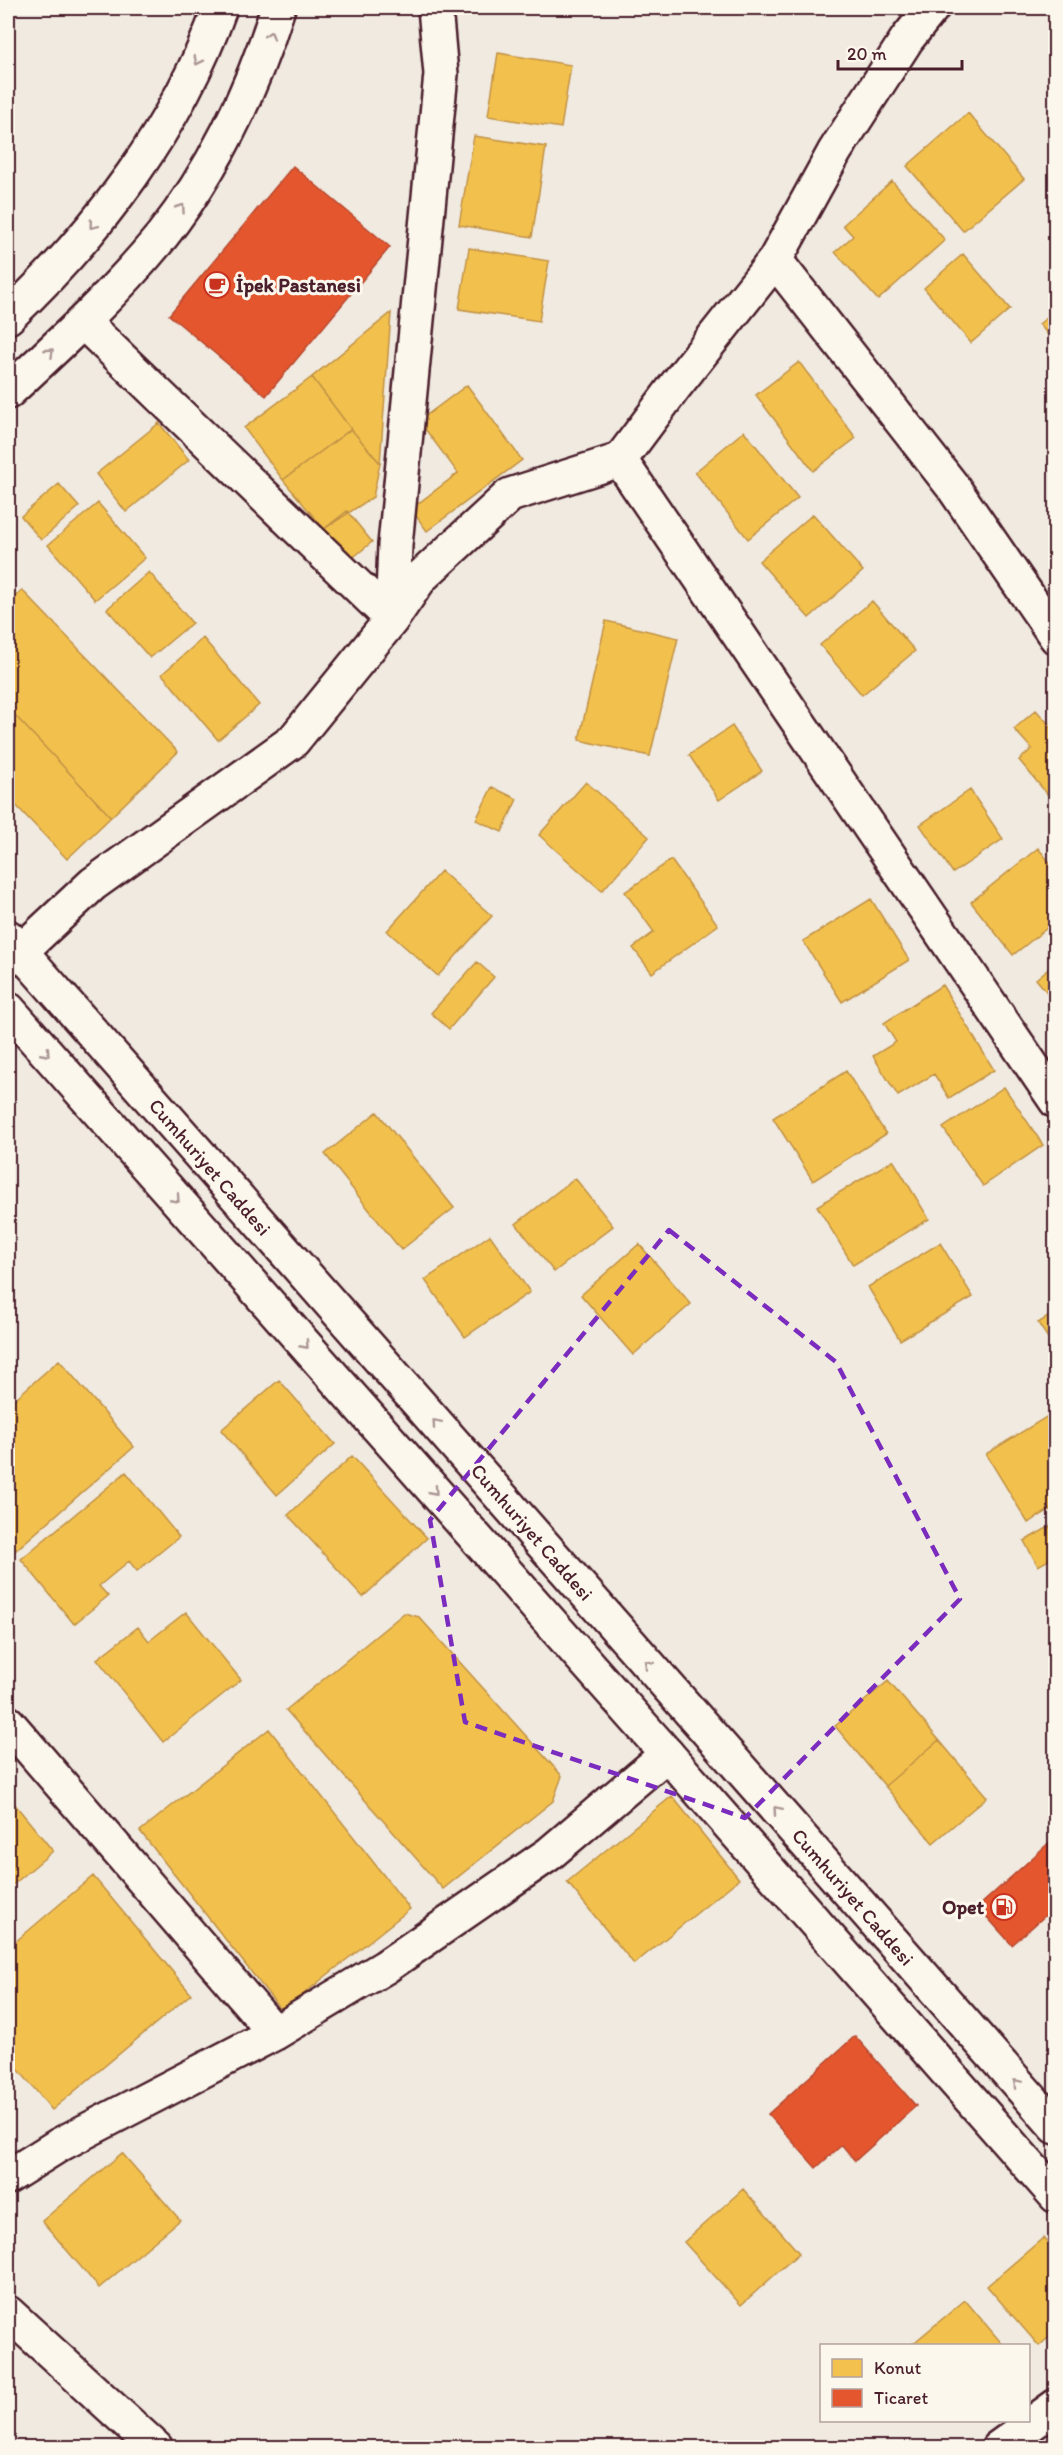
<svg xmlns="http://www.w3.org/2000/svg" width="1063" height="2455" viewBox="0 0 1063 2455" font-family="Itim,sans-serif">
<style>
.homes{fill:#f2c14e;stroke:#c09044;stroke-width:1.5}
.shops{fill:#e4572e;stroke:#b6462d;stroke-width:1.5}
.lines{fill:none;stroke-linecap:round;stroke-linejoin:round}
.minor-casing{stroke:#4a1f2b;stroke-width:38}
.major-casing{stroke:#4a1f2b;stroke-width:38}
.minor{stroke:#fbf7ec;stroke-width:33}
.major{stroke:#fbf7ec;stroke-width:33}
.oneway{stroke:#ab9695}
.marked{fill:none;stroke:#7b2cbf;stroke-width:4.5;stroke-dasharray:12 8;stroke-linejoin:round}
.labels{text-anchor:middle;stroke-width:6;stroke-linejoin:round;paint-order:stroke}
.poi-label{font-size:20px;font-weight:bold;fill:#4a1f2b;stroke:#fbf7ec;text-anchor:start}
.street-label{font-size:20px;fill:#4a1f2b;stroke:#fbf7ec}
</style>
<rect width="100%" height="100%" fill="#f0eae0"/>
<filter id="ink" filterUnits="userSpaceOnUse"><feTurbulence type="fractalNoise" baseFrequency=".0167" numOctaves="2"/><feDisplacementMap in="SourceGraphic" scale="12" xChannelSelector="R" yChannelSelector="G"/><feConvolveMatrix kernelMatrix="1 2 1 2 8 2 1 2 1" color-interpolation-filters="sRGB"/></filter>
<g filter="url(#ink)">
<path class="homes" d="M498,53L571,65L561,128L488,116Z
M968,113L1024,179L963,231L907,166Z
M474,136L546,147L532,237L459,225Z
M892,181L945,240L878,300L835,252L853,236L843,225Z
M469,248L549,261L539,321L459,309Z
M963,254L1010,309L971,343L924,288Z
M1056,310V344L1039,324Z
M391,313L380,463L351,429L312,377Z
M799,362L856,438L813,471L756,395Z
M312,377L351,429L283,480L244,428Z
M467,385L522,460L427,531L411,509L458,473L419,421Z
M159,423L189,460L126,512L96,474Z
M351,429L380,463L373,497L324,529L283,480Z
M744,431L798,498L748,539L695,472Z
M59,484L79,507L41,540L21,516Z
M98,503L145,558L95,600L48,545Z
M347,511L372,542L350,560L324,529Z
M813,514L863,571L809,618L759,561Z
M149,572L192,623L150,658L107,609Z
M22,590L178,752L111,817L8,708V603Z
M872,601L915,651L862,695L820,645Z
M606,621L678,638L650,756L579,740Z
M203,638L259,705L218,740L162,674Z
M8,708L111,817L67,859L8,797Z
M1036,710L1056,732V789L1048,795L1019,760L1032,749L1014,729Z
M732,726L762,771L719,800L689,755Z
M586,782L649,837L602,891L539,835Z
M492,787L517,799L502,832L476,820Z
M970,790L1003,839L953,873L920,825Z
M1038,848L1056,870V921L1013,955L971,902Z
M671,860L718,925L652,973L633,948L654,932L625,892Z
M441,871L492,916L438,976L387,931Z
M871,899L909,960L842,1002L803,941Z
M477,962L494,977L449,1029L431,1013Z
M1056,962V1003L1036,979Z
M942,985L994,1070L949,1098L934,1074L898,1096L873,1056L896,1042L884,1023Z
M846,1071L886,1134L813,1181L773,1118Z
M1004,1087L1043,1145L983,1186L943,1128Z
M377,1112L454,1208L401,1250L325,1154Z
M893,1160L929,1219L853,1265L817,1206Z
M575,1178L613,1226L554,1272L516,1224Z
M490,1235L530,1292L465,1337L425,1280Z
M940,1243L973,1297L900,1340L868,1287Z
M639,1244L691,1304L633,1355L581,1295Z
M1056,1312V1350L1038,1323Z
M59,1360L134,1447L8,1557V1405Z
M279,1380L335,1444L277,1495L221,1430Z
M1056,1411V1506L1028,1523L986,1454Z
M352,1456L427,1538L363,1597L288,1515Z
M126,1472L179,1537L137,1571L129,1561L99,1586L108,1596L74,1624L21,1559Z
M1056,1523V1564L1052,1558L1038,1566L1024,1541Z
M186,1612L241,1680L163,1742L97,1659L138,1627L149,1641Z
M404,1613L419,1617L562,1776L553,1801L443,1889L286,1710Z
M888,1681L939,1740L885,1786L835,1726Z
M269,1729L410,1909L282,2011L140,1831Z
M939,1740L987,1797L933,1843L885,1786Z
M8,1796L53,1851L8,1889Z
M672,1796L739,1879L634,1964L567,1882Z
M93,1876L191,1994L52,2110L8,2057V1948Z
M122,2153L180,2220L99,2288L42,2221Z
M743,2189L799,2253L741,2305L684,2242Z
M1043,2238L1056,2253V2331L1039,2346L987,2286Z
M965,2300L1004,2346H910Z"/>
<path class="shops" d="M293,166L390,247L266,396L169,315Z
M1052,1840L1056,1843V1906L1012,1945L978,1907Z
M855,2036L916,2106L855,2161L842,2145L816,2168L768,2114Z"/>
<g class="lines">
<defs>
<path id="minor" d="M775,260L953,487L1056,637
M8,317C99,231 178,126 220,8
M83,322L392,619
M8,392C61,343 115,293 161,237C215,169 252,90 278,8
M620,460L1056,1101
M392,619L395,545L441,74L435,8
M20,952L93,884L293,741L392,619L421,577L510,495L620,460L676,385L775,260L835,151L907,39L932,8
M8,1723L275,2033
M8,2177L59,2145L275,2033L385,1967L549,1854L667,1754
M8,2313L156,2448
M998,2448L1056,2406"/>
<path id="major" d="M8,937L1056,2127
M8,1009L667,1754L1056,2196"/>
</defs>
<use href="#minor" class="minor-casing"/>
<use href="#major" class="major-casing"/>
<use href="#minor" class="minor"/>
<use href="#major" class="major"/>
</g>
<defs><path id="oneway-chevron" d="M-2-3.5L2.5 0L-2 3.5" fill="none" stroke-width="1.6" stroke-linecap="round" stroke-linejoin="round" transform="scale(1.5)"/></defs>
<g class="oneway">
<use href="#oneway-chevron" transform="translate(270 35) rotate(-72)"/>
<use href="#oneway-chevron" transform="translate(198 61) rotate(117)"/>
<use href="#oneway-chevron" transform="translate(181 208) rotate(-55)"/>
<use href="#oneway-chevron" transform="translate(93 225) rotate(130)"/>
<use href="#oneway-chevron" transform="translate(50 352) rotate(-43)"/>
<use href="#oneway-chevron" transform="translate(46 1053) rotate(48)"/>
<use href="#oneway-chevron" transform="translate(176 1199) rotate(48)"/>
<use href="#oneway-chevron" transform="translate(305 1345) rotate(48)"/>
<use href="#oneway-chevron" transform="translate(436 1423) rotate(-131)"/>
<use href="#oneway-chevron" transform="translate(434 1491) rotate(48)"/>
<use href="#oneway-chevron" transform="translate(648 1664) rotate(-131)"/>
<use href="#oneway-chevron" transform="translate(777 1810) rotate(-131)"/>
<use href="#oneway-chevron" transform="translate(1017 2083) rotate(-131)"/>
</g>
</g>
<path class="marked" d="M669,1230L836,1362L960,1599L745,1818L465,1722L430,1520Z"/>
<defs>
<symbol id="cafe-ring" viewBox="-11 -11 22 22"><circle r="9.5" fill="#fbf7ec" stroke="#c8321e" stroke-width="1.5"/><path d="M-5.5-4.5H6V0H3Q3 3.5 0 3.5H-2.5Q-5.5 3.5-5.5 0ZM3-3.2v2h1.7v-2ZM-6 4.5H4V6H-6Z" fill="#c8321e"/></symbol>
<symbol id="fuel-ring" viewBox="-11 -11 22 22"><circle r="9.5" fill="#fbf7ec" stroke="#c8321e" stroke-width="1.5"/><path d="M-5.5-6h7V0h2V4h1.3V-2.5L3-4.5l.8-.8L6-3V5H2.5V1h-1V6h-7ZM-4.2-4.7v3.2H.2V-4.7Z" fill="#c8321e"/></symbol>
</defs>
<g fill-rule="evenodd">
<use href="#cafe-ring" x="202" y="270" width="30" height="30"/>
<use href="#fuel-ring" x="989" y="1892" width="30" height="30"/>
</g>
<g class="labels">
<g class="poi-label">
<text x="236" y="292">İpek Pastanesi</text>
<text x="984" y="1914" text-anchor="end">Opet</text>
</g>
<g class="street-label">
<text transform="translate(210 1167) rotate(49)" y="7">Cumhuriyet Caddesi</text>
<text transform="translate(532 1532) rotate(49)" y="7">Cumhuriyet Caddesi</text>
<text transform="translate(853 1897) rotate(49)" y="7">Cumhuriyet Caddesi</text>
</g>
</g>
<rect width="1063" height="2455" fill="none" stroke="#fbf7ec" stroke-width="30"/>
<rect x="15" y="15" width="1033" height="2425" fill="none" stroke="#4a1f2b" stroke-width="2" filter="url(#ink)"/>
<rect x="820" y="2344" width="210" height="78" fill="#fbf7ec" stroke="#b4a19f" stroke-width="1.5"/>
<rect x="832" y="2359" width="30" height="18" fill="#f2c14e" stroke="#b4a19f" stroke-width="1.5"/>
<text x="874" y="2374" font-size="18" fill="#4a1f2b">Konut</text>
<rect x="832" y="2389" width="30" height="18" fill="#e4572e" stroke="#b4a19f" stroke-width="1.5"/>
<text x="874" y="2404" font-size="18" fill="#4a1f2b">Ticaret</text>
<path d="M838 60v9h124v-9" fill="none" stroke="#4a1f2b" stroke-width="3"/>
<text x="847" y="60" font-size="18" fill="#4a1f2b" stroke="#fbf7ec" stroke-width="4.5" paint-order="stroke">20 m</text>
</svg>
